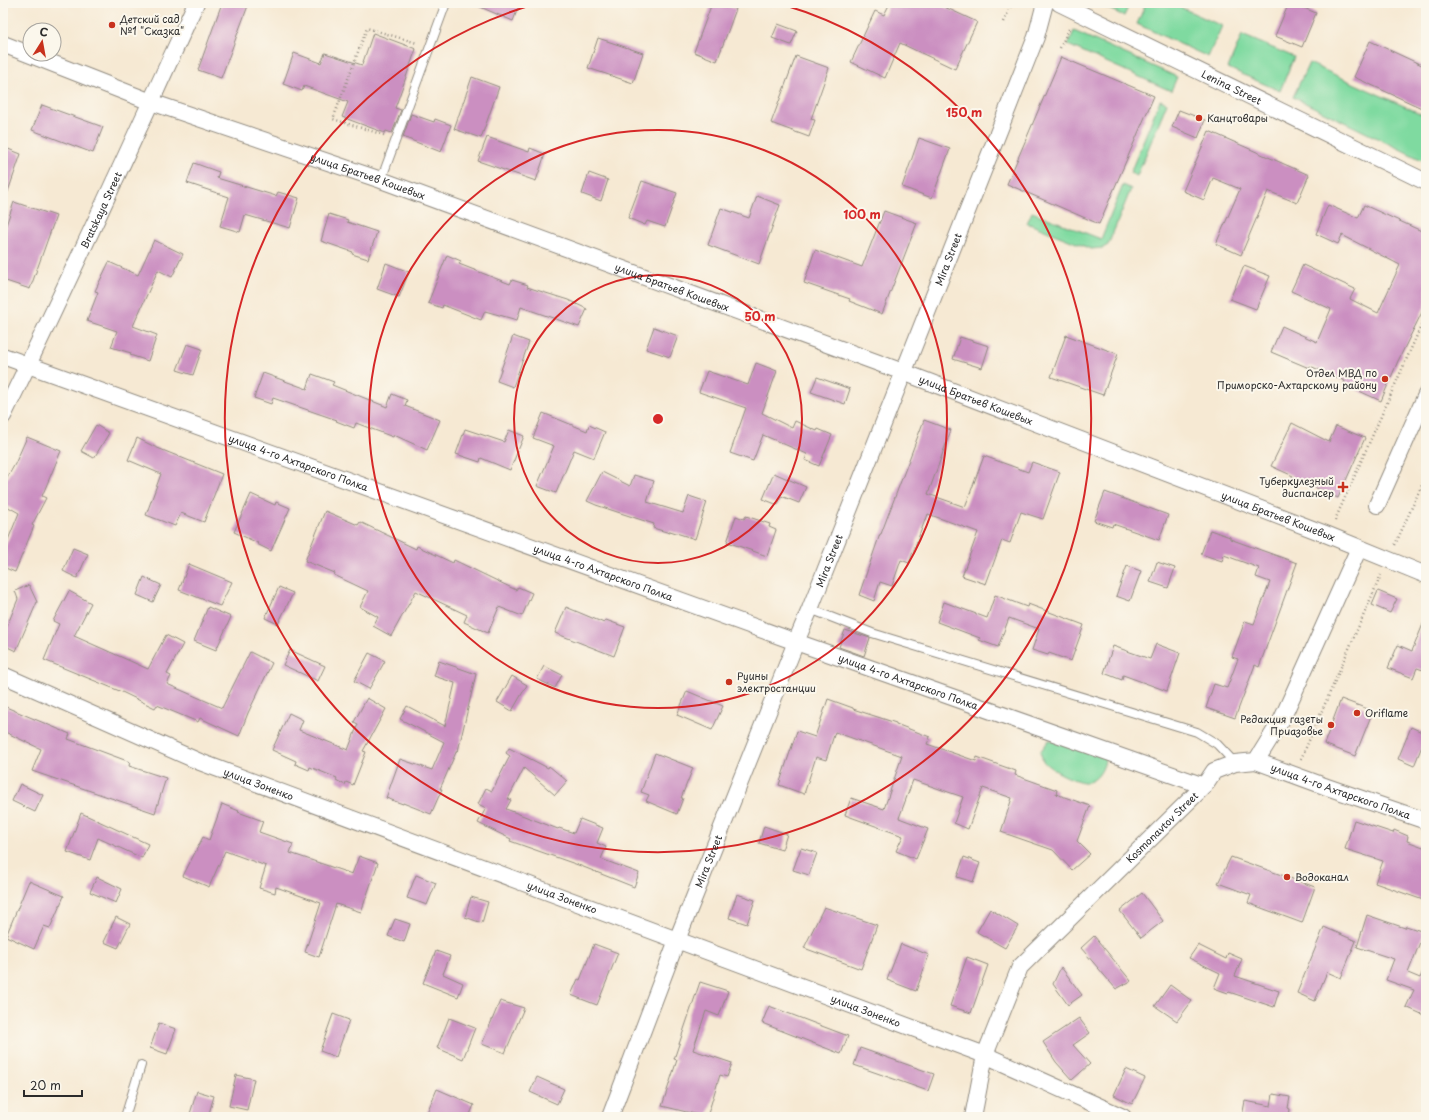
<svg xmlns="http://www.w3.org/2000/svg" width="1429" height="1120" viewBox="0 0 1429 1120" font-family="'Playpen Sans',sans-serif">
<style>
.green{fill:#7fdaa0;stroke:#558266}
.building{fill:#cb8fc1}
.lines{fill:none;stroke-linecap:round;stroke-linejoin:round}
.service-casing{stroke:#908a7f;stroke-width:10}
.minor-casing{stroke:#908a7f;stroke-width:18}
.path{stroke:#908a7f;stroke-width:2.5;stroke-dasharray:1 3;stroke-linecap:butt}
.service{stroke:#fff;stroke-width:8}
.minor{stroke:#fff;stroke-width:16}
.ring{fill:none;stroke:#d62828;stroke-width:2}
.poi-dot{fill:#c8321e;stroke:#fbf7ec;stroke-width:1.5}
.labels{text-anchor:middle;stroke-width:4;stroke-linejoin:round;paint-order:stroke}
.poi-label{font-size:10px;fill:#2b2b2b;stroke:#fbf7ec;text-anchor:start}
.street-label{font-size:10px;fill:#2b2b2b;stroke:#fbf7ec}
.centre{fill:#d62828;stroke:#fbf7ec;stroke-width:2}
.ring-label{font-size:12px;text-anchor:middle;font-weight:bold;fill:#d62828;stroke:#fbf7ec;stroke-width:4;stroke-linejoin:round;paint-order:stroke}
</style>
<rect width="100%" height="100%" fill="#fbf7ec"/>
<filter id="ink" filterUnits="userSpaceOnUse"><feTurbulence type="fractalNoise" baseFrequency=".025" numOctaves="2"/><feDisplacementMap in="SourceGraphic" scale="8" xChannelSelector="R" yChannelSelector="G"/><feConvolveMatrix kernelMatrix="1 2 1 2 8 2 1 2 1" color-interpolation-filters="sRGB"/></filter>
<filter id="wash" filterUnits="userSpaceOnUse"><feTurbulence type="fractalNoise" baseFrequency=".012" numOctaves="4" result="noise"/><feDisplacementMap in="SourceGraphic" scale="16" xChannelSelector="R" yChannelSelector="G"/><feGaussianBlur stdDeviation="0.9" result="paint"/><feColorMatrix in="noise" values="0 0 0 0 0 0 0 0 0 0 0 0 0 0 0 0 0 1.4 0 .05"/><feComposite in="paint" operator="in"/></filter>
<g filter="url(#wash)">
<rect width="100%" height="100%" fill="#f6e9d3"/>
<path class="green" d="M1096,3H1130L1124,16Z
M1146,3H1171L1222,26L1208,57L1137,24Z
M1074,31L1177,77L1171,91L1068,45Z
M1242,35L1294,57L1280,91L1228,68Z
M1309,63L1426,116V162L1293,97Z
M1160,100L1167,103L1137,176L1130,173Z
M1123,185L1131,189L1108,245L1103,248L1091,249L1027,223L1032,212L1101,239Z
M1049,740L1058,741L1105,758C1105,767 1098,780 1088,782C1078,784 1049,769 1043,761C1042,758 1041,754 1040,752Z"/>
<g id="blocks">
<path class="building" d="M222,3H249L221,78L198,70Z
M471,3H520L513,21Z
M712,3H720L736,9L717,61L694,52Z
M890,3H936L977,22L955,69L900,43L885,78L851,62L875,11L884,15Z
M1289,3H1292L1316,13L1302,47L1275,36Z
M778,24L797,31L791,45L772,38Z
M373,33L416,49L395,108L401,110L392,133L386,131L385,133L342,117L348,102L304,86L302,91L283,84L294,53L321,63L325,53L362,65Z
M598,38L643,53L633,83L588,68Z
M1370,41L1426,67V110L1354,77Z
M796,56L829,68L811,119L815,120L809,137L771,123Z
M1061,57L1154,96L1099,224L1007,184Z
M472,77L499,87L481,138L454,129Z
M42,105L103,127L93,153L32,130Z
M1179,110L1205,120L1198,138L1172,127Z
M411,114L434,122L435,119L451,125L441,152L403,137Z
M1209,131L1309,175L1297,203L1268,191L1241,255L1216,244L1240,189L1213,178L1204,200L1183,191Z
M487,137L529,152L530,148L545,154L536,181L478,161Z
M919,138L950,149L932,198L902,187Z
M3,147L21,154L5,200L3,199Z
M194,163L219,172L217,178L276,196L278,192L299,198L290,228L245,215L240,232L220,226L229,197L187,183Z
M589,173L608,180L601,201L582,194Z
M642,181L677,193L665,227L647,221L645,225L628,218Z
M757,196L780,205L759,264L708,245L721,208L749,218Z
M14,202L56,216L30,289L3,280V234Z
M1328,205L1358,218L1364,205L1426,233V304L1398,361L1381,401L1344,384L1345,381L1310,366L1309,368L1271,352L1282,326L1317,342L1331,309L1291,291L1303,265L1355,289L1350,299L1378,313L1400,265L1342,235L1338,244L1316,234Z
M884,211L917,223L882,314L849,301L850,299L804,283L815,250L862,267Z
M329,214L348,220L347,222L377,232L368,259L352,254L353,252L321,241Z
M154,240L183,254L172,277L158,270L133,326L157,335L148,361L130,355L131,353L111,347L117,331L87,321L98,292L95,291L109,262L138,275Z
M447,255L461,261L459,264L510,284L512,280L528,285L527,287L568,300L587,309L579,327L521,307L517,320L485,311L481,320L443,305L442,308L428,303Z
M386,263L409,272L399,297L377,289Z
M1244,266L1270,276L1256,309L1230,299Z
M654,327L678,336L670,357L646,349Z
M1066,335L1118,354L1103,395L1051,377Z
M513,336L529,342L513,387L497,381Z
M960,337L989,346L982,368L953,359Z
M187,344L202,349L193,375L177,370Z
M756,363L777,371L762,413L792,428L795,421L817,431L818,429L832,435L819,466L805,460L807,454L763,435L753,461L730,453L746,408L699,392L707,371L748,385Z
M263,373L307,389L312,374L334,382L332,385L387,407L392,394L407,400L405,406L440,420L427,450L394,435L393,437L356,423L354,428L336,421L337,420L273,398L271,404L254,398Z
M817,377L850,389L845,404L811,392Z
M543,413L587,431L589,425L605,432L594,458L574,450L556,493L537,486L554,446L533,438Z
M924,420L951,430L928,494L965,507L984,456L1028,472L1032,462L1060,472L1043,519L1021,512L1010,543L1002,540L986,584L962,576L978,532L928,514L926,520H925L909,563L901,560L892,586L880,582L874,601L859,595L880,534H881Z
M1292,423L1329,442L1336,426L1365,438L1338,498L1292,477L1293,476L1271,466Z
M96,425L109,433L94,458L81,451Z
M465,429L504,442L509,430L524,436L510,470L481,458L480,462L456,454Z
M27,437L61,451L42,496L46,498L32,525L34,526L15,572L3,567V552L19,513L3,504V485L15,464Z
M137,438L155,447L222,474L204,522L181,513L175,526L146,515L161,474L128,460Z
M602,472L630,486L634,475L654,481L647,502L683,513L689,496L707,502L695,539L670,531V533L653,528L654,524L596,505L587,501Z
M774,473L806,487L799,503L781,496L778,505L763,499Z
M1105,492L1168,515L1159,540L1113,524L1112,527L1094,521Z
M251,494L275,505L276,502L290,508L271,551L257,544L258,543L234,532Z
M325,511L358,525L360,522L416,549L417,546L453,563L454,560L516,590L518,587L532,593L522,616L499,607L488,633L464,622L467,615L416,591L391,636L373,626L378,617L360,607L368,591L334,575L335,573L305,561Z
M736,516L744,519L746,516L770,524L769,527L776,530L767,556L727,542Z
M1210,530L1230,537V539L1297,563L1259,667L1255,665L1235,718L1206,708L1214,684L1227,688L1238,659L1232,657L1245,621L1254,624L1270,582L1256,577L1259,568L1224,555L1222,561L1201,554Z
M73,548L88,554L77,578L63,571Z
M1157,562L1175,568L1168,588L1150,582Z
M189,564L232,582L220,606L179,590Z
M1127,566L1141,571L1130,601L1116,596Z
M144,577L161,585L153,602L137,595Z
M29,585L37,602L16,651L3,645V636L18,599L15,591Z
M279,587L293,593L278,624L265,618Z
M69,591L91,603L74,636L148,669L166,635L183,644L167,674L171,676L167,684L222,708L250,652L272,663L248,713L239,736L200,718L198,722L157,705L155,708L122,692L44,660L59,624L53,621Z
M1378,591L1397,599L1390,613L1372,605Z
M995,595L1027,607L1028,604L1084,625L1071,661L1049,653L1048,655L1032,650L1039,629L1009,618L998,647L979,640L980,638L937,622L944,602L987,618Z
M208,607L231,617L216,650L194,641Z
M566,607L604,623L606,620L625,627L614,656L555,633Z
M1426,617V671L1417,668L1413,678L1388,668L1398,645L1412,651Z
M845,630L870,638L864,656L839,647Z
M1156,644L1180,653L1167,691L1123,675L1122,680L1104,673L1113,646L1150,659Z
M290,650L325,666L318,681L283,665Z
M369,653L385,661L369,689L354,681Z
M439,661L476,674L458,751L457,750L440,789H442L431,814L403,803V804L386,798L400,759L432,770L444,742L400,719L407,706L445,726L455,683L434,676Z
M544,666L562,675L555,688L537,679Z
M512,676L527,685L512,711L497,702Z
M687,691L723,706L712,730L677,715Z
M367,698L386,709L363,751L366,752L353,785L346,782L345,785L336,780L337,778L310,767L309,770L295,764L296,761L272,750L289,713L303,720L299,730L348,750L358,724L354,722Z
M828,699L853,708V709L896,723V724L930,737L927,744L976,761L977,757L1016,771L1015,775L1057,790L1056,794L1090,806L1077,841L1090,854L1072,870L1053,850L1001,832L1012,798L983,788L968,829L954,823L963,797L913,780L899,818L928,829L916,859L896,851L903,836L845,815L851,798L884,809L902,756L835,732L826,760L816,757L804,794L779,785L797,731L815,737Z
M1341,699L1373,711L1355,756L1324,744Z
M6,707L70,734L68,739L130,762L129,766L166,778L155,813L32,771L41,749L3,731V715Z
M1411,727L1426,734V736L1414,766L1398,759Z
M509,748L548,768L549,766L567,781L555,795L524,768L508,799L511,800L506,809L558,829L559,828L574,833L580,819L603,828L597,843L606,847L601,859L639,873L634,887L581,866L510,841L511,839L478,823L486,808L478,804L486,788L492,791L510,756L506,753Z
M655,753L693,768L681,798H683L677,814L646,801L649,795L641,792Z
M20,784L43,795L35,812L12,801Z
M222,804L239,811L238,812L263,821L259,832L293,844L290,853L352,874L359,856L378,863L361,912L336,904L319,957L305,952L321,903L276,887L275,893L259,888L266,866L225,851L209,887L183,876L203,837L209,840Z
M81,813L148,844L142,858L98,838L90,860L67,852Z
M1354,820L1393,833L1394,830L1408,836L1407,841L1426,848V901L1375,883L1383,861L1345,849Z
M764,826L787,834L782,850L759,843Z
M801,848L817,853L809,875L793,870Z
M964,857L980,863L973,882L957,877Z
M1231,857L1315,887L1302,923L1248,903L1251,895L1218,883Z
M416,875L436,883L427,905L407,898Z
M97,877L122,889L116,903L90,892Z
M29,881L64,896L50,928L44,926L34,949L6,936Z
M1142,893L1163,921L1141,938L1120,911Z
M737,894L755,900L747,924L729,918Z
M471,897L488,902L482,923L465,917Z
M824,907L877,925L861,969L804,948Z
M990,909L1018,926L1005,948L977,932Z
M1367,915L1405,928L1406,926L1424,932L1408,973L1420,978L1426,964V1016L1406,1007L1414,990L1386,980L1394,959L1357,947Z
M116,917L130,924L118,948L104,942Z
M395,919L410,924L404,942L388,936Z
M1324,927L1356,941L1341,978L1327,972L1315,1001L1297,993Z
M1094,936L1131,981L1116,989L1081,948Z
M594,944L618,953L597,1005L571,995L578,979L580,980Z
M901,944L929,955L916,991L887,980Z
M1198,945L1226,959L1228,953L1242,959L1235,976L1279,991L1274,1007L1229,992L1228,993L1214,988L1220,973L1189,958Z
M436,951L450,956L443,974L463,983L458,997L423,983Z
M967,957L988,965L971,1013L950,1006Z
M1061,967L1082,995L1068,1005L1053,984Z
M700,982L728,991L719,1016L706,1011L693,1050L732,1063L727,1077L720,1075L707,1117L662,1106L677,1060L674,1059Z
M1170,985L1192,1001L1177,1021L1155,1006Z
M500,1001L524,1008L505,1053L482,1044Z
M769,1006L848,1036L841,1054L762,1023Z
M333,1014L349,1020L336,1057L320,1051Z
M449,1018L475,1028L463,1059L437,1048Z
M1079,1018L1090,1033L1073,1045L1090,1064L1072,1080L1056,1062L1043,1042Z
M159,1023L176,1029L167,1054L150,1048Z
M860,1048L934,1074L928,1091L854,1065Z
M1126,1069L1145,1078L1132,1104L1114,1095Z
M236,1075L254,1079L247,1110L229,1106Z
M537,1077L564,1089L557,1104L530,1092Z
M437,1089L474,1105L469,1117H425Z
M197,1091L214,1096L208,1117H189Z
M1273,1094L1290,1097L1288,1108L1290,1109L1289,1117H1242L1245,1101L1271,1106Z"/>
</g>
</g>
<g filter="url(#ink)">
<use href="#blocks" fill-opacity="0" stroke="#908a7f" stroke-width="1"/>
<g class="lines">
<defs>
<path id="service" d="M381,180L446,3
M810,609L872,633L1197,732L1217,744L1235,763
M125,1117L141,1065"/>
<g id="minor">
<path id="s1" d="M1059,3L1426,182"/>
<path id="s2" d="M3,44L151,102L381,180L903,372L1328,535L1426,575"/>
<path id="s3" d="M3,356L796,642L1204,786"/>
<path id="s4" d="M3,416C70,280 133,141 196,3"/>
<path d="M1377,505L1426,395"/>
<path id="s5" d="M3,675L200,762L985,1055L1123,1117"/>
<path id="s6" d="M1256,761L1327,787L1426,821"/>
<path id="s7" d="M610,1117L677,940L796,642L810,609L1036,37L1045,3"/>
<path id="s8" d="M973,1117L985,1055L1020,967L1204,786L1214,771L1235,763L1256,761L1282,719L1359,548"/>
</g>
</defs>
<use href="#service" class="service-casing"/>
<use href="#minor" class="minor-casing"/>
<path class="path" d="M1004,22L1012,3
M1060,48L1070,27
M384,135L333,119L367,28L417,43
M1335,520L1426,315
M1395,545L1426,476
M1301,759L1381,575"/>
<use href="#service" class="service"/>
<use href="#minor" class="minor"/>
</g>
</g>
<g class="ring">
<circle cx="658" cy="419" r="144"/>
<circle cx="658" cy="419" r="289"/>
<path d="M781 4A433 433 0 1 1 535 4"/>
</g>
<g class="poi-dot">
<circle cx="112" cy="25" r="4"/>
<circle cx="1199" cy="118" r="4"/>
<circle cx="1385" cy="379" r="4"/>
<path d="M1341 481h4v4h4v4h-4v4h-4v-4h-4v-4h4z"/>
<circle cx="729" cy="682" r="4"/>
<circle cx="1357" cy="713" r="4"/>
<circle cx="1331" cy="725" r="4"/>
<circle cx="1287" cy="877" r="4"/>
</g>
<g class="labels">
<g class="poi-label">
<text x="120" y="23">Детский сад<tspan x="120" dy="12">№1 "Сказка"</tspan></text>
<text x="1207" y="122">Канцтовары</text>
<text x="1377" y="377" text-anchor="end">Отдел МВД по<tspan x="1377" dy="12">Приморско-Ахтарскому району</tspan></text>
<text x="1334" y="485" text-anchor="end">Туберкулезный<tspan x="1334" dy="12">диспансер</tspan></text>
<text x="737" y="680">Руины<tspan x="737" dy="12">электростанции</tspan></text>
<text x="1365" y="717">Oriflame</text>
<text x="1323" y="723" text-anchor="end">Редакция газеты<tspan x="1323" dy="12">Приазовье</tspan></text>
<text x="1295" y="881">Водоканал</text>
</g>
<g class="street-label">
<text dy="4" stroke="none"><textPath href="#s1" startOffset="192">Lenina Street</textPath></text>
<text dy="4" stroke="none"><textPath href="#s2" startOffset="388">улица Братьев Кошевых</textPath></text>
<text dy="4" stroke="none"><textPath href="#s4" startOffset="228">Bratskaya Street</textPath></text>
<text dy="4" stroke="none"><textPath href="#s7" startOffset="922">Mira Street</textPath></text>
<text dy="4" stroke="none"><textPath href="#s2" startOffset="712">улица Братьев Кошевых</textPath></text>
<text dy="4" stroke="none"><textPath href="#s2" startOffset="1036">улица Братьев Кошевых</textPath></text>
<text dy="4" stroke="none"><textPath href="#s3" startOffset="314">улица 4-го Ахтарского Полка</textPath></text>
<text dy="4" stroke="none"><textPath href="#s2" startOffset="1360">улица Братьев Кошевых</textPath></text>
<text dy="4" stroke="none"><textPath href="#s7" startOffset="598">Mira Street</textPath></text>
<text dy="4" stroke="none"><textPath href="#s3" startOffset="638">улица 4-го Ахтарского Полка</textPath></text>
<text dy="4" stroke="none"><textPath href="#s3" startOffset="962">улица 4-го Ахтарского Полка</textPath></text>
<text dy="4" stroke="none"><textPath href="#s5" startOffset="278">улица Зоненко</textPath></text>
<text dy="4" stroke="none"><textPath href="#s6" startOffset="90">улица 4-го Ахтарского Полка</textPath></text>
<text dy="4" stroke="none"><textPath href="#s8" startOffset="357">Kosmonavtov Street</textPath></text>
<text dy="4" stroke="none"><textPath href="#s7" startOffset="274">Mira Street</textPath></text>
<text dy="4" stroke="none"><textPath href="#s5" startOffset="602">улица Зоненко</textPath></text>
<text dy="4" stroke="none"><textPath href="#s5" startOffset="926">улица Зоненко</textPath></text>
</g>
</g>
<circle cx="658" cy="419" r="6" class="centre"/>
<g class="ring-label">
<text x="964" y="117">150 m</text>
<text x="862" y="219">100 m</text>
<text x="760" y="321">50 m</text>
</g>
<rect width="1429" height="1120" fill="none" stroke="#fbf7ec" stroke-width="16"/>
<g transform="translate(42 42) rotate(11)"><circle r="19" fill="#fbf7ec" stroke="#a8a59f"/>
<path d="M0-3L7 15L0 10L-7 15Z" fill="#c8321e"/>
<text y="-6" font-size="11" font-weight="bold" text-anchor="middle" fill="#2b2b2b">С</text>
</g>
<path d="M24 1090v6h58v-6" fill="none" stroke="#2b2b2b" stroke-width="2"/>
<text x="30" y="1090" font-size="12" fill="#2b2b2b" stroke="#fbf7ec" stroke-width="3" paint-order="stroke">20 m</text>
</svg>
